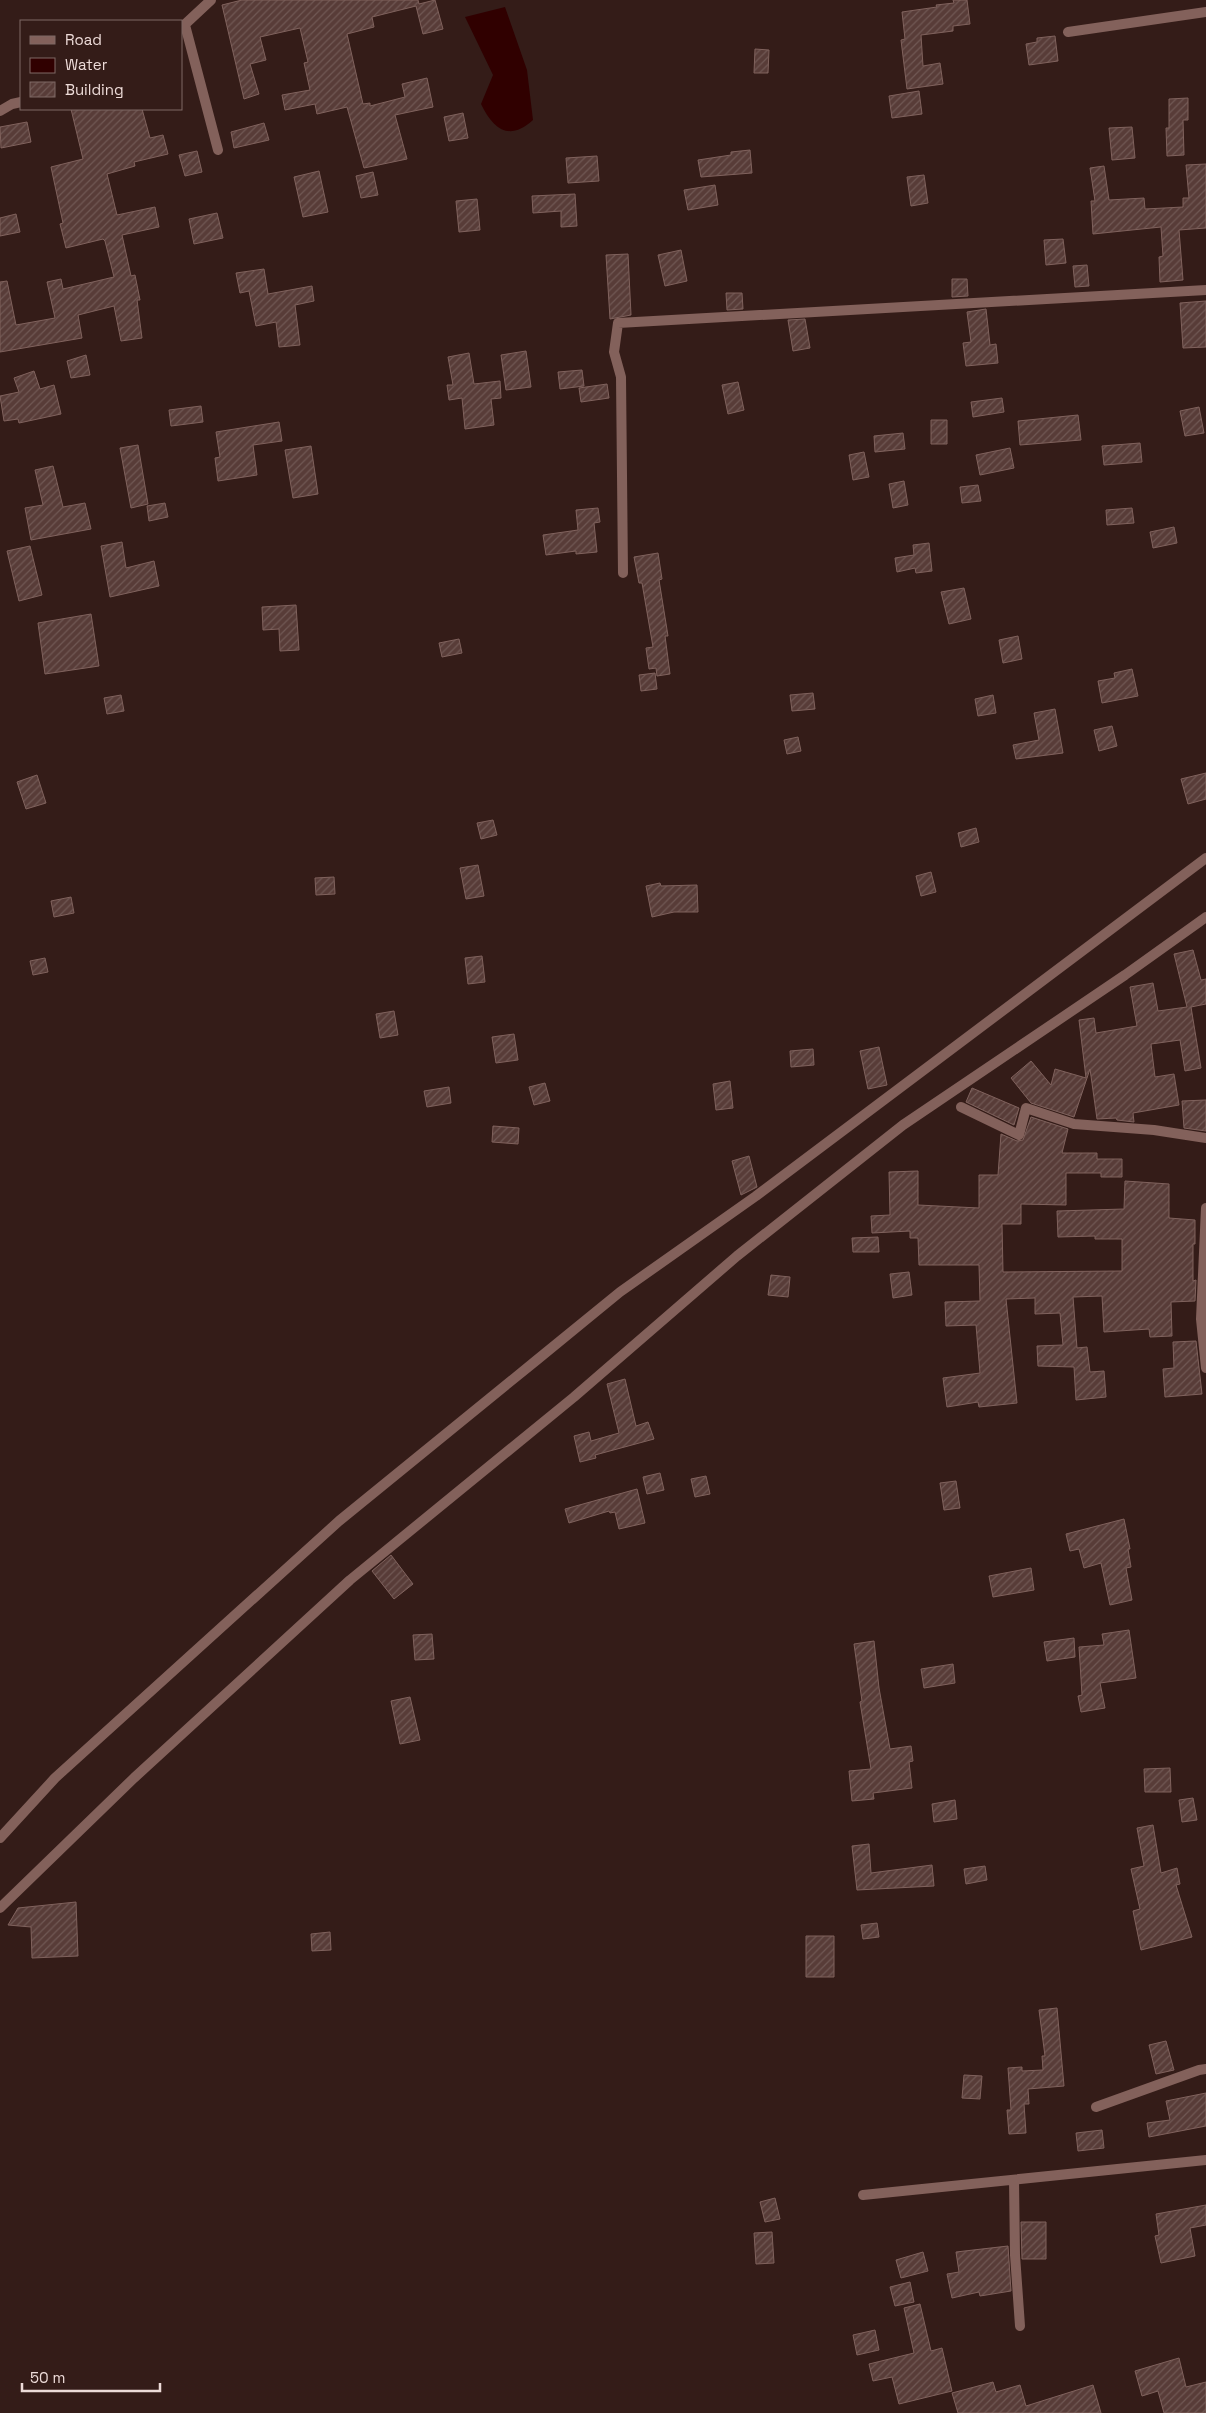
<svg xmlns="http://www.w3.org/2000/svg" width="1206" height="2413" viewBox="0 0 1206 2413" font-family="'Space Grotesk',sans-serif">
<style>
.water{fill:#300000}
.building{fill:url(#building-hatch);stroke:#80625d}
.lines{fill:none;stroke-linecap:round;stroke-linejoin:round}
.street{stroke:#83615b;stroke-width:10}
</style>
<defs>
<pattern id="building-hatch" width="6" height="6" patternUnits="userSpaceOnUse" patternTransform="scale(1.25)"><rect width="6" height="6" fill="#583c38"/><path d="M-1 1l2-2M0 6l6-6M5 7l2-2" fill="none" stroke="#705854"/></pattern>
</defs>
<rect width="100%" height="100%" fill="#341c18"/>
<path class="water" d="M505,7L527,70L533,120C509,142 493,129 481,104L493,75L465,17Z"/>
<path class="building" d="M242,0H418L419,4L435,0L443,29L423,34L416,6L372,17L374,27L347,34L363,104L370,103V106L405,97L402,84L427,78L433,107L395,115L407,159L364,168L347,107L317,114L315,104L285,110L282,95L310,90L304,63L308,62L300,28L260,37L266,60L250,64L259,94L244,99L222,5Z
M953,0H967L970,24L953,26V31L921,35L923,66L940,63L943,84L907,89L901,40L905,39L902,12L937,7L936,5L954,3Z
M1055,36L1058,61L1029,65L1026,44L1037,42V38Z
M755,49L769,50L768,73H754Z
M919,91L922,114L892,118L889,96Z
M1188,98V120H1183L1184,155L1167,156L1166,128H1169V99Z
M71,109H142L150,138L163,135L168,154L134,162L135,166L107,174L117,215L155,207L159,227L122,235L131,276L135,275L140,300H137L142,338L121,341L114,306L78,315L82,338L0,352V282L7,281L16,325L55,318L47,282L61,279L63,289L114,277L105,241L103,239L66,248L60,224L63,223L51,167L83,159Z
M463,113L468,138L449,141L444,117Z
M27,122L31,142L1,148L0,127Z
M264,123L269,140L234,148L231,132Z
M1132,127L1135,158L1112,160L1109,128Z
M750,150L752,173L701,177L698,160L731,155V152Z
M197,151L202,172L185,176L179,155Z
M597,156L599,181L568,183L566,158Z
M1206,164V228L1179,230L1183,280L1160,282L1159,257L1163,256L1161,227L1093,234L1091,201H1095L1090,168L1104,166L1109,200L1144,198L1145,209L1183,207V198H1189L1186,165Z
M319,171L328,212L303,217L294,177Z
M373,172L378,195L361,198L356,176Z
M924,175L928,203L911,206L907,177Z
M715,185L718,205L688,210L684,190Z
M575,194L577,226L561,227V211L533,213L532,196Z
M477,199L480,230L459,232L456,201Z
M217,213L223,238L194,244L189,219Z
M16,214L20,232L0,236V218Z
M1063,239L1066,263L1046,265L1044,240Z
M681,250L687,281L665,286L658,255Z
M628,254L631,315L610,319L606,255Z
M1087,265L1089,286L1075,287L1073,266Z
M264,269L268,294L312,286L314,301L295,305L300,345L279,347L276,322L256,326L249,291L240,293L236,273Z
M952,279H967L968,296L952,297Z
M726,293H742L743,309L727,310Z
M1206,301V347L1183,348L1180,303Z
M986,309L990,345L996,344L998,363L966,366L963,343L971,342L967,312Z
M805,319L810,348L793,351L788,320Z
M526,351L531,387L506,390L501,355Z
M469,353L474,384L500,381L501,398L491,399L494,425L465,429L462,398L449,400L447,385H453L448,357Z
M86,355L90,375L71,378L67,361Z
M582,370L584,386L560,389L558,372Z
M34,371L40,389L54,385L61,414L19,423L18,419L4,421L0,396L19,392L14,378Z
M738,382L744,410L728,414L722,385Z
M607,384L609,398L581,402L579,388Z
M1002,398L1004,412L973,417L971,402Z
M201,406L203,422L171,426L169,410Z
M1199,407L1204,433L1185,436L1180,411Z
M1078,415L1081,440L1020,445L1018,421Z
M931,420H947V444H931Z
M279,422L282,441L253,445L257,475L218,481L215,458L220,457L216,432Z
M903,433L905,449L875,452L874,436Z
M1140,443L1142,462L1104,465L1102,446Z
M138,445L148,504L131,508L120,448Z
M311,446L318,494L293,498L285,450Z
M1010,448L1014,468L980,475L976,455Z
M864,452L869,477L853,480L849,455Z
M53,466L63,507L85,503L91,529L31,540L25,508L43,505L35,470Z
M904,481L908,505L893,508L889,484Z
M978,485L981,501L962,503L960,487Z
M165,503L168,517L149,521L147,506Z
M598,508L600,522L594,523L597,552L576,554V551L546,555L543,535L578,530L576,510Z
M1132,508L1134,523L1107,525L1106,510Z
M1174,527L1177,543L1153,548L1150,532Z
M122,542L126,568L154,561L159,586L110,597L101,546Z
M929,543L932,571L916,573L915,568L897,572L895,558L914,555L913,545Z
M30,546L42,595L19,601L7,551Z
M658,553L662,579L659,580L668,636H665L670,674L657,676L656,668L649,669L646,648L653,647L642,583H639L634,557Z
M964,588L971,619L949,624L941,592Z
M296,605L299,650L280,651L279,629L263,630L262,607Z
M91,614L99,666L45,674L38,623Z
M1018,636L1022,659L1003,663L999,640Z
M459,639L462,653L442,657L439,643Z
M1132,669L1138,696L1102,703L1098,681L1115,678L1114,673Z
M655,673L657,689L641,691L639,675Z
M813,693L815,709L792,711L790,695Z
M121,695L124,711L107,714L104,698Z
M993,695L996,713L978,716L975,699Z
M1055,709L1063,753L1016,759L1013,745L1039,740L1034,713Z
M1112,726L1117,746L1099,751L1094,730Z
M798,737L801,751L787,754L784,740Z
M1206,773V799L1188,804L1181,779Z
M37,775L46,803L26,809L17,782Z
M493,820L497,835L481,839L477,823Z
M976,828L979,842L961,847L958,833Z
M478,865L484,896L466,899L460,868Z
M931,872L936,892L921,896L916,876Z
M334,877L335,894L316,895L315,878Z
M660,883L661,886L697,885L698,912H674L652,917L646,886Z
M71,897L74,913L54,917L51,901Z
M1193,950L1201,980L1206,979V1004L1191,1007L1201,1068L1185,1071L1180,1040L1151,1044L1155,1077L1174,1074L1179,1105L1133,1113L1134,1122L1117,1120L1116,1118L1097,1119L1090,1069L1074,1117L1031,1103L1011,1078L1031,1061L1051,1085L1055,1069L1086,1078L1079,1020L1094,1018L1096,1033L1137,1026L1130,987L1153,983L1158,1011L1187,1007L1174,954Z
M482,956L485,982L468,984L465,958Z
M45,958L48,972L33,975L30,961Z
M394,1011L398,1035L380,1038L376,1014Z
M514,1034L518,1060L496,1063L492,1037Z
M879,1047L887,1085L868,1089L860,1051Z
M813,1049L814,1065L791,1067L790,1051Z
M730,1081L733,1108L716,1110L713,1084Z
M545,1083L550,1101L534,1105L529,1087Z
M449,1087L451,1103L427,1107L424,1091Z
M972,1088L1019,1108L1014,1125L966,1102Z
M1206,1100V1131L1184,1128L1182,1101Z
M1031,1117L1068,1129L1062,1153H1097V1159H1122V1177H1101V1173H1066V1205L1021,1204V1224H1002L1003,1272L1122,1271V1239H1095V1236L1058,1237L1057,1211L1124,1209L1125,1181L1169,1184V1218L1195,1220V1244H1193V1281L1196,1280L1195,1301L1171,1302L1172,1336L1150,1337L1149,1329L1104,1332L1102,1296L1073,1297L1077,1348L1087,1347L1090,1372L1104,1371L1106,1397L1076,1400L1074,1367L1038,1366L1037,1346L1063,1345L1060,1313L1035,1314V1298L1006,1299L1017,1403L979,1407L978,1402L947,1407L943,1378L980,1373L976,1325L946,1326L945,1302L980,1301L979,1265H919L918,1238H910V1231L872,1233L871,1216L890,1215L889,1172L918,1171V1205L979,1208V1175H998L1001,1134L1017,1141L1023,1140Z
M493,1126L519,1128L518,1144L492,1142Z
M749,1156L757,1187L741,1195L732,1161Z
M878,1237L879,1252H853L852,1238Z
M909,1272L912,1295L893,1298L890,1274Z
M771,1275L790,1277L788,1297L768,1295Z
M1196,1341L1202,1394L1165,1397L1163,1369L1174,1368L1173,1342Z
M625,1379L636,1426L648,1422L654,1439L595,1455L596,1458L580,1462L574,1436L589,1432L591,1441L619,1433L607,1384Z
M660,1473L664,1490L647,1494L643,1477Z
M706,1476L710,1494L695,1497L691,1479Z
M956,1481L960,1508L944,1510L940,1483Z
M637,1489L645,1523L619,1529L615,1512L610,1513L609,1511L569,1523L565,1509Z
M1124,1519L1130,1549H1128L1131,1567L1126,1568L1132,1600L1110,1605L1101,1563L1084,1568L1079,1549L1070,1551L1066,1534Z
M391,1555L413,1584L394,1599L372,1571Z
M1031,1568L1034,1590L993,1597L989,1576Z
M1129,1630L1136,1678L1100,1683L1105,1708L1081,1712L1078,1696L1082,1695L1079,1647L1104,1645L1102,1634Z
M432,1634L434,1659L415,1660L413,1635Z
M1074,1638L1075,1657L1047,1661L1044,1642Z
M874,1641L879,1688L890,1749L911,1746L913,1761L909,1762L912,1788L873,1793L874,1799L852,1801L849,1771L871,1769L860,1702L862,1701L854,1644Z
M953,1664L955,1683L924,1688L921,1669Z
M410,1697L420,1740L400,1744L391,1701Z
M1170,1768L1171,1792H1145L1144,1769Z
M1193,1798L1197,1820L1182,1822L1179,1800Z
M955,1800L957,1819L934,1822L932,1804Z
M1153,1825L1161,1873L1177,1868L1180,1884L1176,1885L1192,1937L1141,1950L1133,1911L1140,1909L1131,1869L1144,1866L1137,1828Z
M869,1844L871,1873L932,1865L934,1886L857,1890L852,1846Z
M985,1866L987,1880L966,1884L964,1869Z
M76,1902L78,1956L32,1958L31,1927L8,1925L18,1908Z
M877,1923L879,1937L863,1939L861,1925Z
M330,1932L331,1950L312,1951L311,1934Z
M806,1936H834V1977H806Z
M1057,2008L1064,2086L1028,2089L1029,2104H1024L1026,2133L1009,2134L1007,2110H1011L1008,2068L1022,2067V2071L1043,2070L1042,2056H1045L1039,2010Z
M1166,2041L1174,2070L1156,2074L1149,2045Z
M964,2075L982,2076L980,2099L962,2098Z
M1206,2093V2126L1149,2137L1147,2123L1170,2120L1166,2101Z
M1102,2130L1104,2148L1078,2151L1076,2133Z
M775,2198L780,2219L765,2222L760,2202Z
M1206,2205V2225L1190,2228L1195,2256L1161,2263L1155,2236L1159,2235L1156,2214Z
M1021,2222H1046V2259H1022Z
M772,2232L774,2263L756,2264L754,2233Z
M1008,2246L1011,2291L980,2296L979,2292L952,2298L947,2274L959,2272L956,2252Z
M923,2252L928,2271L901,2278L896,2260Z
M910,2282L914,2302L895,2306L890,2287Z
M920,2304L931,2351L942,2348L952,2391L899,2404L892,2377L873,2381L869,2364L914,2353L904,2308Z
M875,2330L879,2350L857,2355L853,2335Z
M1179,2358L1186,2387L1206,2382V2413H1164L1158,2391L1142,2396L1135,2371Z
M993,2382L996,2392L1020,2385L1026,2406L1093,2385L1101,2413H958L952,2393Z"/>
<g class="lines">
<path class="street" d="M185,25L218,150
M181,28L211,0
M1068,32L1206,12
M0,111L12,104L21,102
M623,573L621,377L614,352L618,323L1206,290
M961,1107L1019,1135L1026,1108L1074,1124L1154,1130L1206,1138
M1206,1208L1201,1319L1206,1368
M0,1838L55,1778L339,1521L538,1359L620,1292L756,1196L1206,858
M0,1908L134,1778L350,1580L574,1397L737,1256L903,1125L1125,975L1206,917
M1096,2107L1199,2070L1206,2069
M1014,2180L1015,2255L1020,2326
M863,2195L1206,2160"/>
</g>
<rect x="20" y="20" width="162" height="90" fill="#341c18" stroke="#7e6865"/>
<rect x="30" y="36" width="25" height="8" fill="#83615b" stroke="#7e6865"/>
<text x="65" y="45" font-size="15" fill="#eddbd8">Road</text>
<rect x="30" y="58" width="25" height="15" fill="#300000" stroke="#7e6865"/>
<text x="65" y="70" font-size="15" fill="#eddbd8">Water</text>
<rect x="30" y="82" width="25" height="15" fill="url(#building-hatch)" stroke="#7e6865"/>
<text x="65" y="95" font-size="15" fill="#eddbd8">Building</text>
<path d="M22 2383v8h138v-8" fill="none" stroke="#eddbd8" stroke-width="2.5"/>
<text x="30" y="2383" font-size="15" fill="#eddbd8" stroke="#341c18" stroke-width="4" paint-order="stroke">50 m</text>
</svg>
